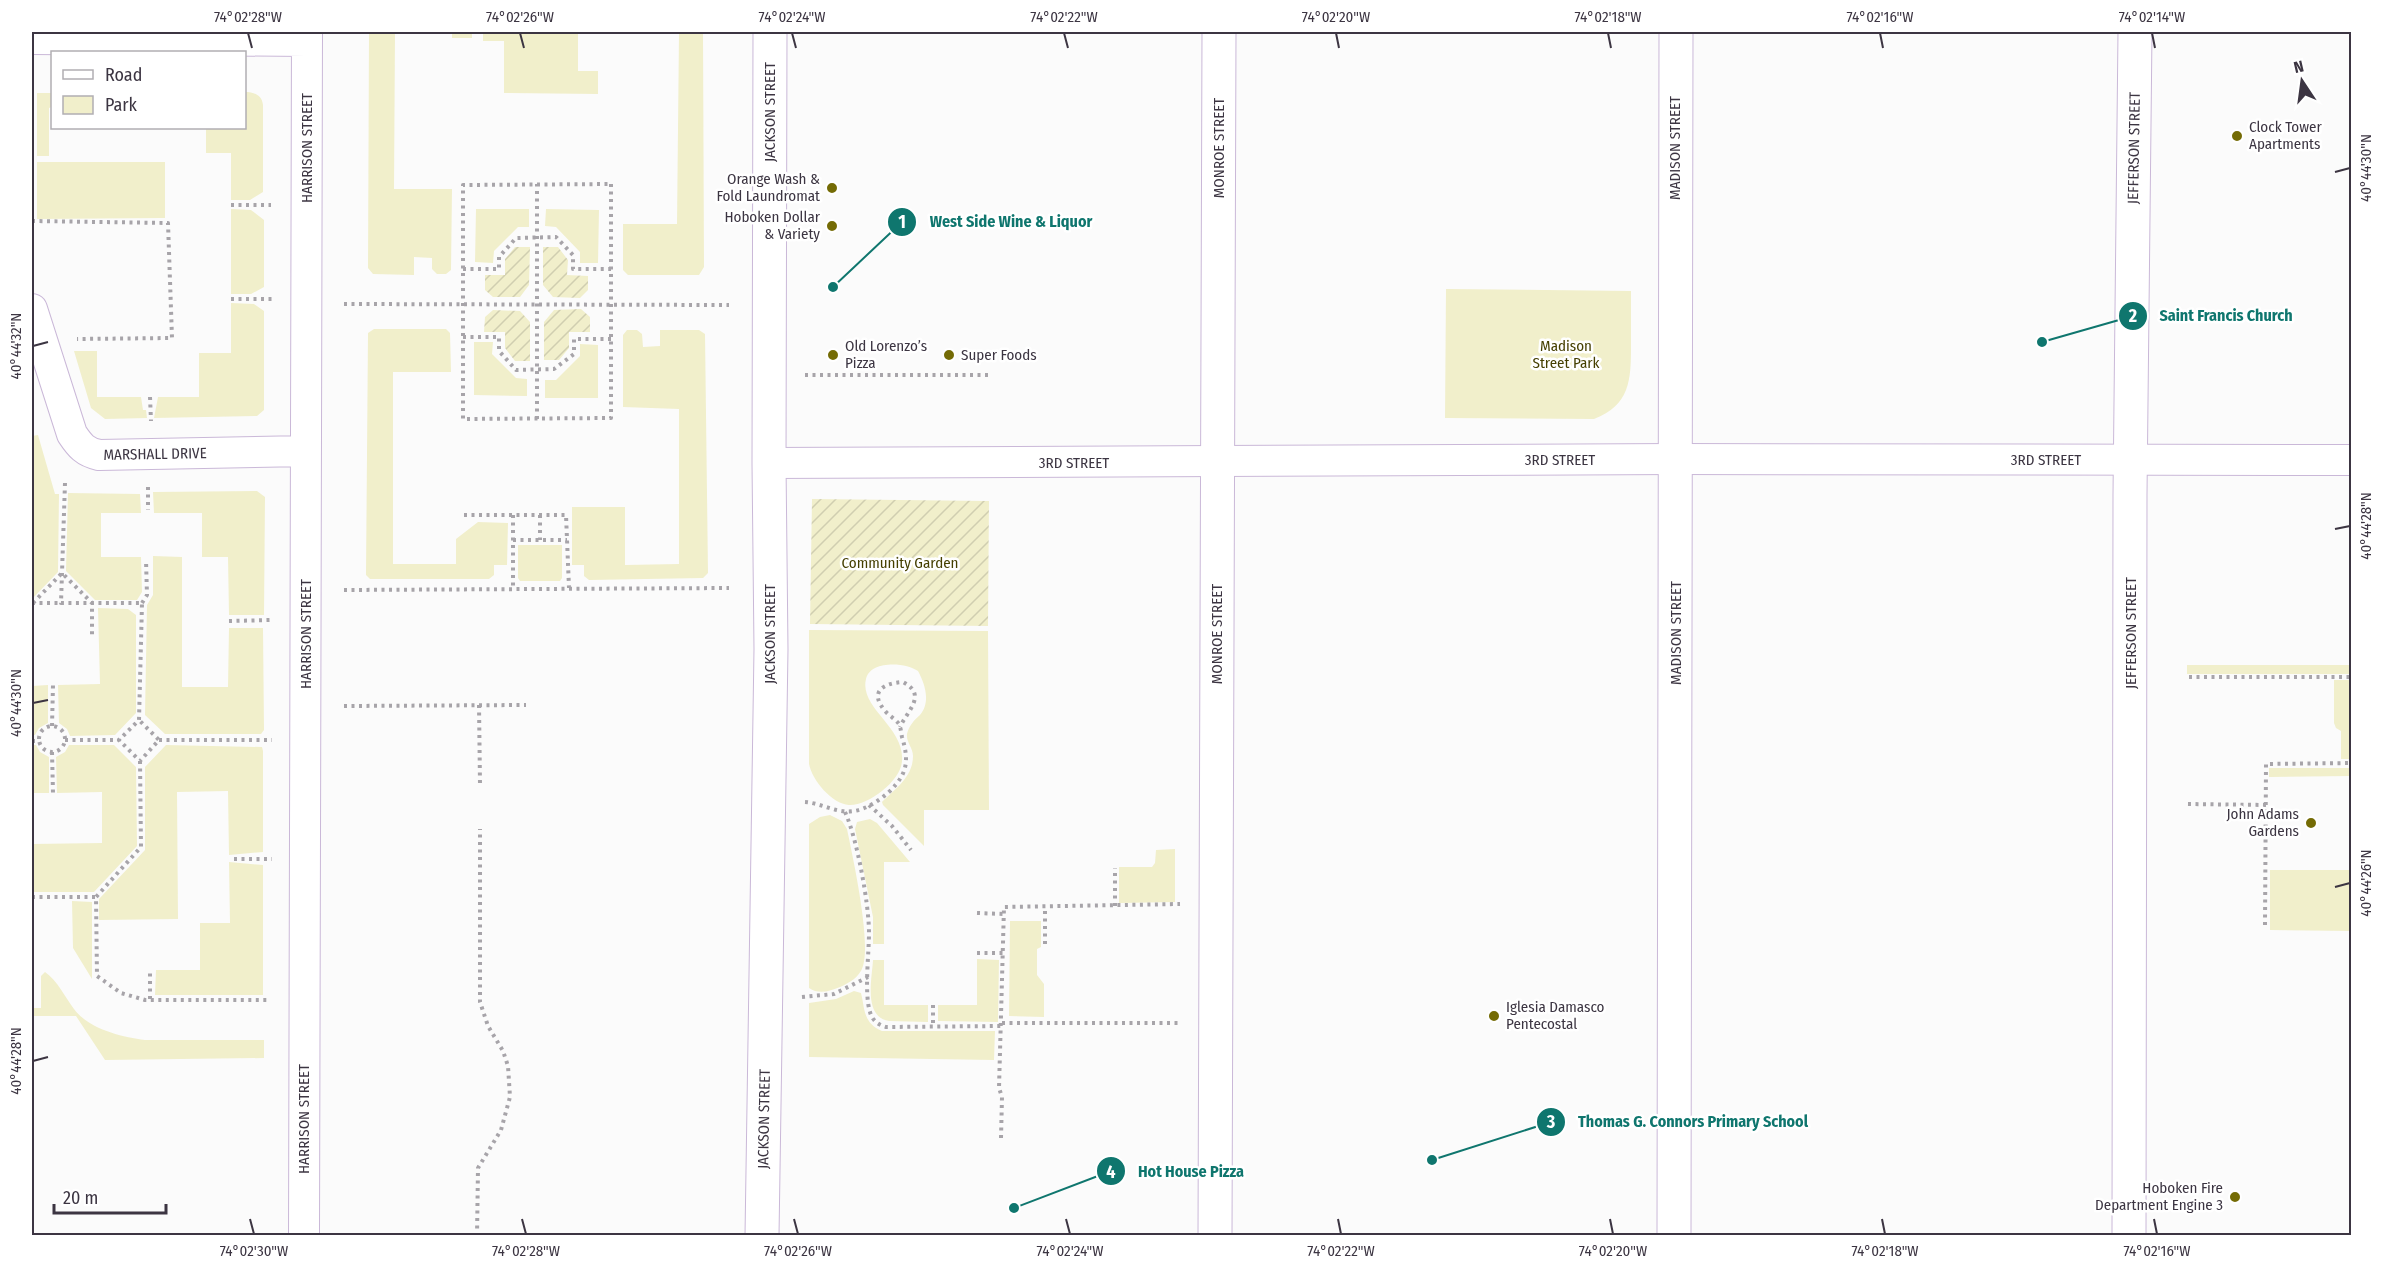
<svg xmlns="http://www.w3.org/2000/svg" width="2383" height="1267" viewBox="0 0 2383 1267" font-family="'Fira Sans Condensed',sans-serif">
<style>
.green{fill:#f1efcb}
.garden{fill:url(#garden-furrows)}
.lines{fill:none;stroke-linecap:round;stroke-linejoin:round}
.minor-casing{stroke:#cab8d8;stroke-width:32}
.tertiary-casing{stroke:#cab8d8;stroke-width:35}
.path{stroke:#a7a4a9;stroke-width:4;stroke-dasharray:3 4.5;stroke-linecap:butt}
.minor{stroke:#fff;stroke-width:30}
.tertiary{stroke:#fff;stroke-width:33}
.ticks{fill:none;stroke:#3c3542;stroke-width:2}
.poi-dot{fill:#746b05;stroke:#fff;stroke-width:2}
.labels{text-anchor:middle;stroke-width:5;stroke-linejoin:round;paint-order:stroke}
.street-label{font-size:15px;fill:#3c3542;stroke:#fff}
.poi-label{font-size:15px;fill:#3c3542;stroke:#fff;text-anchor:start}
.park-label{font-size:15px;fill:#453f00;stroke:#fff}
.leader{fill:none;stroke:#0f766e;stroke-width:2}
.callout-dot{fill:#0f766e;stroke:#fff;stroke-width:2}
.mark-label{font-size:18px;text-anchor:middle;font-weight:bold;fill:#fff}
.callout-label{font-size:16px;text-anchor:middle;font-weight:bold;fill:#0f766e;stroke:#fff;stroke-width:5;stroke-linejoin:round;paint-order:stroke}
.neatline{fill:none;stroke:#3c3542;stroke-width:2}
.ticks-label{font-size:15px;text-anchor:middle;fill:#3c3542}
</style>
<defs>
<pattern id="garden-furrows" width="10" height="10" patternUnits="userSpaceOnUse" patternTransform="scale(1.5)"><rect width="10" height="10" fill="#f1efcb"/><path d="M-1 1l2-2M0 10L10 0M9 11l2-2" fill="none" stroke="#d0ceb0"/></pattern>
</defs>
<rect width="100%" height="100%" fill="#fbfbfb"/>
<path class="green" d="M369,32H472V38H452V34H395L394,189H452L451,270L446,274H437L432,269V258L414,257V275L373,274L368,268Z
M483,32H578V71H598V94L504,93V41H483Z
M629,32H703L704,267L699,275H628L623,270V224H677L679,33Z
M245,92C254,92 262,95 263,105V192L250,200H231V153H206V128H244Z
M37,93H52V107L49,108V156H37Z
M37,162H165V218L37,219Z
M231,209L251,210L264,220V287L251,294H231Z
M476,209H529V227H518L494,251L493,263L475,262Z
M546,209L599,210L598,263H580V252L556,227L545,226Z
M1446,289L1631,291C1631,308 1631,325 1631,342C1631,376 1632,405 1594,419L1445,418Z
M231,303L254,304L264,311V410L257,416L154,418L158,397H199V353H231Z
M374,329H446L450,333L451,372H393V564H456V539L478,522L508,523L507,565H494V575L489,579H370L366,575L368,333Z
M627,330H637L642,334L643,347L660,346V330H699L705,334L708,573L703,578L589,580L584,576V565H572V507H625V565L679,564V409L623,407V335Z
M474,342H493L492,354L516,378L527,379V396L474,395Z
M580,344L598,345V398H545V380H556L580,356Z
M74,351H97V397H141L143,410H146L147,418L105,419L91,408Z
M38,435L55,494H59L58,572L32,599V436Z
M257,491L265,497L264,615H229L228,557H202V513H154L153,492Z
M68,493L140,494L141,513H101V557H141L142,592L137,600H95L66,571Z
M518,545H562V578L560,581H520L518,578Z
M153,556L182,557V687H228L229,628H263L264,730L261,734H165L145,715L147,605L153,595Z
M98,608L128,609L136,615V713L115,735L70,736L67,729L59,723L58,685L100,684Z
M809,630L988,631L989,810H924V846L883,805L882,802C895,789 913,777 913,756C913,748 906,742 907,734C909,726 914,720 920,715C931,702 925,684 918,671C906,662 870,660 866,679C859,708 905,727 902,761C901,781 868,806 849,805C832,804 812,780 809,764Z
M2187,665H2351V674H2187Z
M2334,680H2351V759H2341V731L2336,728L2334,723Z
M48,685V723L39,728L35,735H32V686Z
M32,745H36L40,752L49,757V793H32Z
M69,745H114L136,767L137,846L94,892H32V844L102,843V792L57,793L56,757L65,752Z
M166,745L262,747L263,751V852L229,855L228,791L177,792L178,919L99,920V899L145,850V767Z
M2269,768H2351V776L2269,777Z
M830,815L842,821L847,829C853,858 871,940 863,966C860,977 849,983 840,987C830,991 819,995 809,988V824L820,817Z
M870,819L877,823L910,862H884V944H873V917L855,829L857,822Z
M1175,849V902L1119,903V867H1152L1155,863L1156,850Z
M229,862L263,865V995H155L156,970H200V923H230Z
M2270,870H2351V931L2270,930Z
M72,901L92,902V979L73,948Z
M1010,921H1041V947L1037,949V975L1044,984V1017L1009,1016Z
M977,959L999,960L998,1022L938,1021V1005H977Z
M873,960H884V1005H928V1022L889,1021C863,1017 872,979 873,960Z
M45,972C57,980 65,997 74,1009C89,1029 121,1037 145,1040H264V1058L105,1060L76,1016H32V1008H41V976Z
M854,991L861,993C865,1009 863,1023 882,1031H995L994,1060L809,1057V1003L836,999Z"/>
<path class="garden" d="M515,247H530L529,285L520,297H493L485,290V275H505V259Z
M543,247H558L568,260L567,275L588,276V290L580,298L553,297L543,285Z
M581,309L590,317V332H569V348L559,360H544V322L554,310Z
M493,310L520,311L530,322V361H515L505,348V332H484L485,317Z
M812,499L989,501L988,626L810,624Z"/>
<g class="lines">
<defs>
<path id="minor" d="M32,39L307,41
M32,309L72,434C80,446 85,452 99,455L306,451
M769,463L1677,459L2352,460
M304,1236L307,32"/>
<path id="tertiary" d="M762,1236L771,649L769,463L770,32
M1215,1236L1219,32
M1674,1236L1676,32
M2129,1236L2130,495L2135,32"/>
</defs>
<use href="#minor" class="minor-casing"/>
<use href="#tertiary" class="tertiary-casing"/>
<path class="path" d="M611,184V418L463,419V185Z
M231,205H271
M32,221L168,223L172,338L77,339
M463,269H499V257L516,238L556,237L573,255V269H611
M231,299H272
M344,304L729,305
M463,337H499V351L516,370L554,369L574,354V339H611
M805,375H988
M150,397L151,421
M537,419V184
M65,483L61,603H142L139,720L119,740L140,761L159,740L139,720
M148,487V510
M464,515H566L569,588
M513,515V589
M540,515V540
M513,540H567
M344,590L729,588
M32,603H61
M33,603L62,573L92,603V636
M142,603L147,595L146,560
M229,621L271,620
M2189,677H2352
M479,705L480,784
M344,706L526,705
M52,726L53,685
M39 739a13 13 0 1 1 26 0a13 13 0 1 1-26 0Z
M65,740H119
M159,740H272
M32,741H39
M52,752L53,793
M140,761L141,847L96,897L97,976L121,993L145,1000H270
M805,802C821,803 837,814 854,811C867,809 880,800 890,791C908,773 909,760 902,737C901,733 901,728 899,724C896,720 890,716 886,712C868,692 883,683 903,682C928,695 907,711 900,727
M2188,804L2266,805
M869,805L892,826L911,850
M845,812C857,838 869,904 869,933C869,954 864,993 870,1012C872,1020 878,1025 886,1027L1002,1026
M234,859H272
M32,897H96
M1115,906V868
M977,913L1004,914
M2265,925L2266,764L2352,763
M1045,944V907
M977,953H1003
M802,997L834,994L868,977
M150,999V970
M933,1005V1026
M1002,1023H1182
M1001,1138L1002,1097L999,1088L1004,907L1180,904
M477,1236L478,1168L501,1130L510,1097L508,1066L503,1051L488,1026L480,1002V829"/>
<use href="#minor" class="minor"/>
<use href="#tertiary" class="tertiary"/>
</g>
<path class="ticks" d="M248,33L252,48M520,33L524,48M792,33L796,48M1064,33L1068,48M1336,33L1339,48M1608,33L1611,48M1880,33L1883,48M2152,33L2155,48M2335,172L2350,168M33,346L48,342M2335,529L2350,526M33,703L48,700M2335,887L2350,883M33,1061L48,1057M250,1219L254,1234M522,1219L526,1234M794,1219L798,1234M1066,1219L1070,1234M1338,1219L1341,1234M1610,1219L1613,1234M1882,1219L1885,1234M2154,1219L2157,1234"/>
<g class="poi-dot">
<circle cx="2237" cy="136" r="6"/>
<circle cx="832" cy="188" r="6"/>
<circle cx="832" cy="226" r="6"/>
<circle cx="833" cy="355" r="6"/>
<circle cx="949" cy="355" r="6"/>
<circle cx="2311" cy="823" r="6"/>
<circle cx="1494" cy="1016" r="6"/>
<circle cx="2235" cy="1197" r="6"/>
</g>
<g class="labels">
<g class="street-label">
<text transform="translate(770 112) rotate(-90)" y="5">JACKSON STREET</text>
<text transform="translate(307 148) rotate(-90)" y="5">HARRISON STREET</text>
<text transform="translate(1219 148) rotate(-90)" y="5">MONROE STREET</text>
<text transform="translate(1675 148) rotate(-90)" y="5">MADISON STREET</text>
<text transform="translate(2134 148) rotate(-89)" y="5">JEFFERSON STREET</text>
<text transform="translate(155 454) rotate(-1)" y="5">MARSHALL DRIVE</text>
<text x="1560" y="465">3RD STREET</text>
<text x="2046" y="465">3RD STREET</text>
<text x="1074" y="468">3RD STREET</text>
<text transform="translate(1676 633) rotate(-90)" y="5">MADISON STREET</text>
<text transform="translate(2131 633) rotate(-90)" y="5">JEFFERSON STREET</text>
<text transform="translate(306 634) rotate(-90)" y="5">HARRISON STREET</text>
<text transform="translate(770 634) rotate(-90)" y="5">JACKSON STREET</text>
<text transform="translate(1217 634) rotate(-90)" y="5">MONROE STREET</text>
<text transform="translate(304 1119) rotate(-90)" y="5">HARRISON STREET</text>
<text transform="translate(764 1119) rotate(-89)" y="5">JACKSON STREET</text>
</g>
<g class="poi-label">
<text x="2249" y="132">Clock Tower<tspan x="2249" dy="17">Apartments</tspan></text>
<text x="820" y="184" text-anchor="end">Orange Wash &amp;<tspan x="820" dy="17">Fold Laundromat</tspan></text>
<text x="820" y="222" text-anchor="end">Hoboken Dollar<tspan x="820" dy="17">&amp; Variety</tspan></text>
<text x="845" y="351">Old Lorenzo’s<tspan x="845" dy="17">Pizza</tspan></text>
<text x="961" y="360">Super Foods</text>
<text x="2299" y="819" text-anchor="end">John Adams<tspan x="2299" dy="17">Gardens</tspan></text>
<text x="1506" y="1012">Iglesia Damasco<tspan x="1506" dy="17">Pentecostal</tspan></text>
<text x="2223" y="1193" text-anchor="end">Hoboken Fire<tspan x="2223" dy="17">Department Engine 3</tspan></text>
</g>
<g class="park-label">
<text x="1566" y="351">Madison<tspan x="1566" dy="17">Street Park</tspan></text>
<text x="900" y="568">Community Garden</text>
</g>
</g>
<path class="leader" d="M833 287L902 222M2042 342L2133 316M1432 1160L1551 1122M1014 1208L1111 1171"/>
<g class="callout-dot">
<circle cx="833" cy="287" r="6"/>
<circle cx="2042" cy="342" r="6"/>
<circle cx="1432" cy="1160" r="6"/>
<circle cx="1014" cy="1208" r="6"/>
<circle cx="902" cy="222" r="15"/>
<circle cx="2133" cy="316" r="15"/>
<circle cx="1551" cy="1122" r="15"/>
<circle cx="1111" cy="1171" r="15"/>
</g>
<g class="mark-label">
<text x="902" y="228">1</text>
<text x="2133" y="322">2</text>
<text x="1551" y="1128">3</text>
<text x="1111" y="1178">4</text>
</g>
<g class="callout-label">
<text x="1011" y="227">West Side Wine &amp; Liquor</text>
<text x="2226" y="321">Saint Francis Church</text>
<text x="1693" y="1127">Thomas G. Connors Primary School</text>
<text x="1191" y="1177">Hot House Pizza</text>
</g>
<rect width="2383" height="1267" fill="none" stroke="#ffffff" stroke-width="66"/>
<rect x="51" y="51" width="195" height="78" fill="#ffffff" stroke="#b1aeb3" stroke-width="1.5"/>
<rect x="63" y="70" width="30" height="9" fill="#ffffff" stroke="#b1aeb3" stroke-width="1.5"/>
<text x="105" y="81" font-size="18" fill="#3c3542">Road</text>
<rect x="63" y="96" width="30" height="18" fill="#f1efcb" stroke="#b1aeb3" stroke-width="1.5"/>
<text x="105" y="111" font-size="18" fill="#3c3542">Park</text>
<g transform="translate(2302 81) rotate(347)" stroke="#ffffff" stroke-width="4.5" paint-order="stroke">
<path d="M0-4.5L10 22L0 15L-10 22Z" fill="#3c3542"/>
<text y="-9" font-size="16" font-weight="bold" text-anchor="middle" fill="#3c3542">N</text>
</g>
<path d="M54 1204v9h112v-9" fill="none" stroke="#3c3542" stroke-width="3"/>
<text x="63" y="1204" font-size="18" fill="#3c3542" stroke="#ffffff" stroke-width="4.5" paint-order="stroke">20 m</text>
<rect x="33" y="33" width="2317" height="1201" class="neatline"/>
<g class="ticks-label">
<text x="248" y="22">74°02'28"W</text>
<text x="520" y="22">74°02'26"W</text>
<text x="792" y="22">74°02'24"W</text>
<text x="1064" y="22">74°02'22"W</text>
<text x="1336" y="22">74°02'20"W</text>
<text x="1608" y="22">74°02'18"W</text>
<text x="1880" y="22">74°02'16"W</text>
<text x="2152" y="22">74°02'14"W</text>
<text transform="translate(2366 168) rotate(-90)" y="5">40°44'30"N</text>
<text transform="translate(16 346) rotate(-90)" y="5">40°44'32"N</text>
<text transform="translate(2366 526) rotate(-90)" y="5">40°44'28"N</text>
<text transform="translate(16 703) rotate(-90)" y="5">40°44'30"N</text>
<text transform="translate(2366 883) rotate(-90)" y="5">40°44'26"N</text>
<text transform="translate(16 1061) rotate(-90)" y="5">40°44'28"N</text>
<text x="254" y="1256">74°02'30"W</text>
<text x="526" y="1256">74°02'28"W</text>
<text x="798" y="1256">74°02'26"W</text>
<text x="1070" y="1256">74°02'24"W</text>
<text x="1341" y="1256">74°02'22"W</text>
<text x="1613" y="1256">74°02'20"W</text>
<text x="1885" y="1256">74°02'18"W</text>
<text x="2157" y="1256">74°02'16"W</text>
</g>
</svg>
